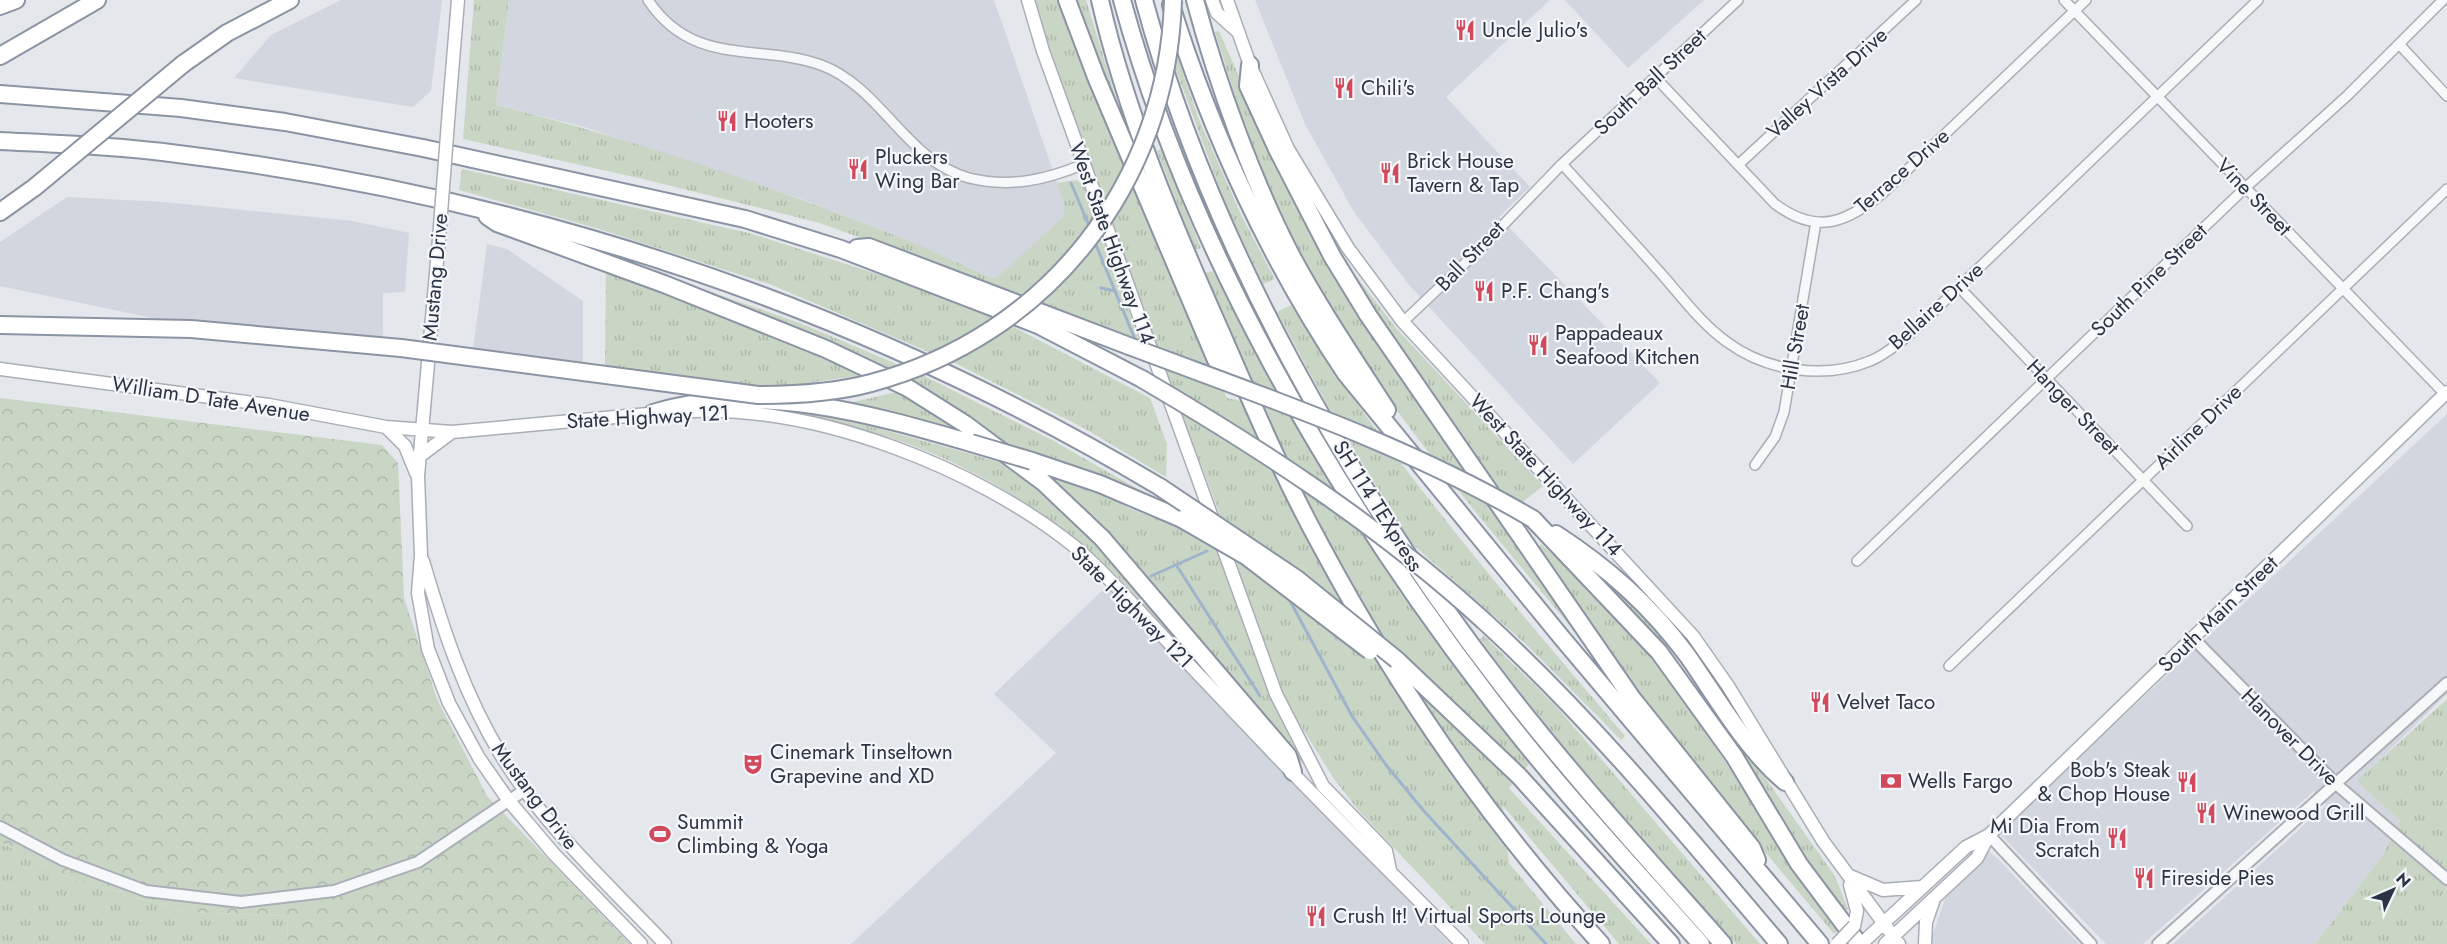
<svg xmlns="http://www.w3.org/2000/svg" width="2447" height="944" viewBox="0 0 2447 944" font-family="Jost,sans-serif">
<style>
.built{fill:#d2d6de}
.grass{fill:url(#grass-tufts)}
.forest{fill:url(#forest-crowns)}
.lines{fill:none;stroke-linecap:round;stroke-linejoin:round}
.stream{stroke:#9fb4cc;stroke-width:3}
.minor-casing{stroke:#a9aeb7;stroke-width:12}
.tertiary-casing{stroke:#a9aeb7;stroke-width:14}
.secondary-casing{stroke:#a9aeb7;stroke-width:15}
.motorway-casing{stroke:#8b94a3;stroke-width:20}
.minor{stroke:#f7f8fa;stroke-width:9}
.tertiary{stroke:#f7f8fa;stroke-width:10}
.secondary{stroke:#fff;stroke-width:12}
.motorway{stroke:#fff;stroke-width:16}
.secondary-bridge-casing{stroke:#a9aeb7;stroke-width:15;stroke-linecap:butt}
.motorway-bridge-casing{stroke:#8b94a3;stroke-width:20;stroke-linecap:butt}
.secondary-bridge{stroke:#fff;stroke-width:12}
.motorway-bridge{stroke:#fff;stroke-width:16}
.labels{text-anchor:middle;stroke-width:4.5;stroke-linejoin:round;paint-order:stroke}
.poi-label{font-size:21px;fill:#2b3445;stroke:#f4f6f9;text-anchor:start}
.street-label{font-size:21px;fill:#2b3445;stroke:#f4f6f9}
</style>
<defs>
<pattern id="grass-tufts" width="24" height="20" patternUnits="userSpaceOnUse" patternTransform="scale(1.5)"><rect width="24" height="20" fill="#c9d6c5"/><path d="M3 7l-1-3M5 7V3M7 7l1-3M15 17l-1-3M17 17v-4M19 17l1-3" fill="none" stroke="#adb8ab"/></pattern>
<pattern id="forest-crowns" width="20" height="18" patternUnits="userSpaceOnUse" patternTransform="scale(1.5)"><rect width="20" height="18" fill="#c9d6c5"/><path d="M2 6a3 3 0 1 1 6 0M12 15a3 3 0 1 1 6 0" fill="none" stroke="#adb8ab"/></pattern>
</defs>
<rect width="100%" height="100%" fill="#e4e7ec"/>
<path class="built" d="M341,0H442L431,91L413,107L234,78L271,35Z
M509,0H994L1064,203V216L999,277L992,278L900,237L807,201L584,127L496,105Z
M1255,0H1550L1446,97L1530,187L1499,217L1660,383L1573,464L1409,285L1354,212L1305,124Z
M1565,0H1704L1628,68Z
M67,197L164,202L353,221L409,233L405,292L383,293V338L181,324L0,286V242Z
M487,244L507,249L583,301V365L473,350Z
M2447,414V694L2358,781L2400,821L2383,855L2315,944H2173L2326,805L2314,791L2143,944H2106L2002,836L2024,810L2091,746Z
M1106,587L1308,795L1450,944H851L1056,753L994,694Z
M1988,851L1998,859L2079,944H1933L1931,940L1946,896Z"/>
<path class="grass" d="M474,0H509L496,105C632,139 766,184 897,236C929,248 960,265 992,278L999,276L1064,216V203L1057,183L1077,180L1084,186L1095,215L1060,260L1021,297L820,223L643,179L463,139Z
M1034,0H1061L1111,129L1227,398L1264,406L1204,273L1213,271L1299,430L1400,592L1529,764L1509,788L1651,944H1619L1503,806L1509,863L1576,944H1485L1359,811L1334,779L1288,705L1266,654L1218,509L1148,326L1082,145Z
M1074,0H1086L1116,98L1113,100Z
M1219,31L1278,165L1578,630L1576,633C1468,503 1361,381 1285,229C1255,166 1236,98 1215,32Z
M1177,55L1198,117L1242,217L1275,279L1263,284L1226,205L1174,65Z
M1161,149L1201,248L1195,250L1157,151Z
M462,169L749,233L896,280L992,318L980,327L931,353L772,285L596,228L459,190Z
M1103,235L1140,342L1039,303L1079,264Z
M606,268L864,375L780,387L729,385L605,366Z
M1350,268L1396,328L1543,486L1509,513L1347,271Z
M669,277L802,324L901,366L885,370L668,281Z
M1291,305C1388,459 1507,597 1625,736L1621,740L1528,646L1410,542L1326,403L1277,312Z
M1010,325L1150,398L1167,444L1166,477L1084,428L953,362Z
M922,375L1052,440L1148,495L1145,498L1008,447L906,381Z
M901,391L978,439L845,404Z
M778,411L830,415L1014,466L1108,554L1179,636L1175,640C1150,613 1127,584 1100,560C1046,512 979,470 911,445C868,429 823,420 778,411Z
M1048,471L1127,503L1126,507L1182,529L1216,549L1275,706L1310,772L1044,475Z
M1541,544L1579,576L1651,651L1838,930L1834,934L1669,738L1538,548Z
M1587,560L1669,640L1661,646L1584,564Z
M1484,636L1554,704L1760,944H1736C1647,845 1558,746 1480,639Z
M1699,685L1835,876L1848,909L1842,911L1795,843L1696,688Z
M2447,699V944H2315L2383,855L2400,821L2357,781Z
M0,842L63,876L186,912L288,916L287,944H0Z"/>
<path class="forest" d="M0,398L382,445L398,463L404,598L437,699L487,796L630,944H287L288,916L186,912L63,876L0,842Z"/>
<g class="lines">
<path class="stream" d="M1071,183L1090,228
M1094,240L1134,337
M1101,288L1115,291
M1177,566L1260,696
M1151,576L1207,551
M1288,597L1352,716L1386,765L1423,810L1546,944"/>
<defs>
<path id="minor" d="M648,0C693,68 759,43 821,65C881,87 906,161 969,178C1010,188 1046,180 1084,164
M2064,0L2445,394
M2399,44L2447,96
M1655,77L1775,204C1818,236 1847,222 1884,192L2086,0
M1562,164C1594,199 1626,234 1657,269C1679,293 1700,323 1727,342C1766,371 1824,380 1870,361C1884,356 1896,345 1908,336L2258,0
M1738,165L1916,0
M1959,287L2187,526
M1403,322L1477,252L1562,164L1738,0
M1755,465L1775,437L1784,412L1816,222
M1857,561L2245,188L2348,95L2443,0
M1949,666L2447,189"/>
<path id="tertiary" d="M2193,638L2336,784L2447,879
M0,827L63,860L146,891L241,902L334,891L418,862L526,789
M1989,835L2091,944
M2158,944L2447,683"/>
<path id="secondary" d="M1028,0L1043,51L1276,694L1323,786L1386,851L1390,870
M1212,0L1217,13L1237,31
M1227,0L1250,65L1288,149L1348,248L1403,322L1693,636L1728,686L1823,841L1899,944
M449,109L458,0
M439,239L418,476L421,555L418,593L428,649L449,703L479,758L509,801L554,854L641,944
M0,369L269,405L386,427L452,432L659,413
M692,411C819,406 977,468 1075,547C1105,572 1130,602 1157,630C1191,667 1226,703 1261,740C1326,809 1395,876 1462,944
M386,427L405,446L416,473
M420,456L452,432
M423,561C443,629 464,694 501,755C544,826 608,884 665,944
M1850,876L1883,890L1922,887
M1850,885L1857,911L1854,926
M1861,944L1966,847L1989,835L2447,392
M1885,944L1977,858L1989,835
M1925,944L1926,922L1933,902"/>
<path id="motorway" d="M1067,0L1096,77L1216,360L1240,380
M1100,0C1126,114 1173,224 1220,330C1252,403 1283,477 1321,546C1397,688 1492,825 1601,944
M1122,0C1189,247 1334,495 1489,697C1555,784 1629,863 1701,944
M1144,0C1209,242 1351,491 1504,688C1573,777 1649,860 1723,944
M1195,0C1217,83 1252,179 1291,255C1320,309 1354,359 1387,410
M1171,5C1211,134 1271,262 1346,374L1562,638L1820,944
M0,6L16,0
M0,56L97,0
M183,64L227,33L290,0
M1250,65L1248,86L1277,149L1332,256L1368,315L1632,698L1752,848L1757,860
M0,94L181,108L285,122L423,148L745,219L841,249L1038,325L1142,379
M0,141C59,144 119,146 178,154C527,197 857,306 1160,487
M0,212L35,187
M487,216L497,223L664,284L826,349L908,388L965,424L1043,482L1102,538L1288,756L1293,772
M857,248L869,247L1129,346
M0,325L191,329L401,348
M653,413C756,381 871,414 971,443
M1032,461L1100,484L1182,519
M1533,519L1659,652L1734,756L1799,864L1859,944
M1556,534C1608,568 1650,605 1687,655C1718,699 1744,747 1785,782
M1484,621C1592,720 1684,832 1779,944
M1397,660L1519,776L1671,944"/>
</defs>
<use href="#minor" class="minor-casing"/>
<use href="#tertiary" class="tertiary-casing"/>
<use href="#secondary" class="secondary-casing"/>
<use href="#motorway" class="motorway-casing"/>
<use href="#minor" class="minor"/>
<use href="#tertiary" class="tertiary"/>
<use href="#secondary" class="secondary"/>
<use href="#motorway" class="motorway"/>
<defs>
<path id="secondary-bridge" d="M439,239L449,109
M1837,944L1854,926"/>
<path id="motorway-bridge" d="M35,187L183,64
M1129,346C1267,398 1406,444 1533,519
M401,348L758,395C796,395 834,393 871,383C1048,336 1168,182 1173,0
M1142,379C1263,450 1380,526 1484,621
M971,443L1032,461
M1160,487L1297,579L1397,660
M1182,519L1246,556L1370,651"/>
</defs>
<use href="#secondary-bridge" class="secondary-bridge-casing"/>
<use href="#motorway-bridge" class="motorway-bridge-casing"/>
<use href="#secondary-bridge" class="secondary-bridge"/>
<use href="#motorway-bridge" class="motorway-bridge"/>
</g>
<defs>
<symbol id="restaurant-bare" viewBox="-9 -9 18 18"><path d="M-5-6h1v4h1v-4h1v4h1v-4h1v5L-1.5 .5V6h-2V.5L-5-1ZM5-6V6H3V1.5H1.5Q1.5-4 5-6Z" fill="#d1495b" stroke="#f4f6f9" stroke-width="2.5" paint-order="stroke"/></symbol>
<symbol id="theatre-bare" viewBox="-9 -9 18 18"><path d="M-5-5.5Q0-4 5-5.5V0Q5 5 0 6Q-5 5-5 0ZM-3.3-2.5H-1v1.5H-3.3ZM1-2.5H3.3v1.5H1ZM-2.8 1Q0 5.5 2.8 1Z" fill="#d1495b" stroke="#f4f6f9" stroke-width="2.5" paint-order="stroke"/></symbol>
<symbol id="bank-bare" viewBox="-9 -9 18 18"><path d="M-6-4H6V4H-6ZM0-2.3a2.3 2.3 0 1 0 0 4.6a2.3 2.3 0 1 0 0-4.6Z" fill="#d1495b" stroke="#f4f6f9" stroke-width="2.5" paint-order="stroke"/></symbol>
<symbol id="stadium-bare" viewBox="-9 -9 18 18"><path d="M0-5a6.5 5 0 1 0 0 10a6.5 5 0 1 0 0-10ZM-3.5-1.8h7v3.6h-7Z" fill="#d1495b" stroke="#f4f6f9" stroke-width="2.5" paint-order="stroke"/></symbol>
</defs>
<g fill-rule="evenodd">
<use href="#restaurant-bare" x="1450" y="15" width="30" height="30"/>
<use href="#restaurant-bare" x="1329" y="73" width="30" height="30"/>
<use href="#restaurant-bare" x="712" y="106" width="30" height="30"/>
<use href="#restaurant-bare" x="843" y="154" width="30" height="30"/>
<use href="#restaurant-bare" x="1375" y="158" width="30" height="30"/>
<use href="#restaurant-bare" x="1469" y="276" width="30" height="30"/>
<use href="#restaurant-bare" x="1523" y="330" width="30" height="30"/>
<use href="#restaurant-bare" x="1805" y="687" width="30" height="30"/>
<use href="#theatre-bare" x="738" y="749" width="30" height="30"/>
<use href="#bank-bare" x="1876" y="766" width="30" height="30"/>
<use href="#restaurant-bare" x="2172" y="767" width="30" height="30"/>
<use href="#restaurant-bare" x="2191" y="798" width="30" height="30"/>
<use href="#stadium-bare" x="645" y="819" width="30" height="30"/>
<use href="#restaurant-bare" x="2102" y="823" width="30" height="30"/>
<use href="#restaurant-bare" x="2129" y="863" width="30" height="30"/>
<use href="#restaurant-bare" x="1301" y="901" width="30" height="30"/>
</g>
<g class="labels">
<g class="poi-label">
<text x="1482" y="37">Uncle Julio's</text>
<text x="1361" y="95">Chili's</text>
<text x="744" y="128">Hooters</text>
<text x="875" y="164">Pluckers<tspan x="875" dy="24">Wing Bar</tspan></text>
<text x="1407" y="168">Brick House<tspan x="1407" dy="24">Tavern &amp; Tap</tspan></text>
<text x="1501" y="298">P.F. Chang's</text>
<text x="1555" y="340">Pappadeaux<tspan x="1555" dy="24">Seafood Kitchen</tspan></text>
<text x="1837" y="709">Velvet Taco</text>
<text x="770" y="759">Cinemark Tinseltown<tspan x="770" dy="24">Grapevine and XD</tspan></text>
<text x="2170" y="777" text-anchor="end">Bob's Steak<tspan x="2170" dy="24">&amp; Chop House</tspan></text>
<text x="1908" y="788">Wells Fargo</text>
<text x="2223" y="820">Winewood Grill</text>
<text x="677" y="829">Summit<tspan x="677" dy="24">Climbing &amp; Yoga</tspan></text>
<text x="2100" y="833" text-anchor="end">Mi Dia From<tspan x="2100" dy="24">Scratch</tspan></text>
<text x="2161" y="885">Fireside Pies</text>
<text x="1333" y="923">Crush It! Virtual Sports Lounge</text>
</g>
<g class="street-label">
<text transform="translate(1650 82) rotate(-43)" y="7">South Ball Street</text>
<text transform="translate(1827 83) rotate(-42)" y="7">Valley Vista Drive</text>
<text transform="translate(1902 171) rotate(-41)" y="7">Terrace Drive</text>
<text transform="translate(2254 197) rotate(46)" y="7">Vine Street</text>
<text transform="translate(1112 243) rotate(70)" y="7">West State Highway 114</text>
<text transform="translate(1470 256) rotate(-46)" y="7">Ball Street</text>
<text transform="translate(435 277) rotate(-85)" y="7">Mustang Drive</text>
<text transform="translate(2149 280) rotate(-44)" y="7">South Pine Street</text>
<text transform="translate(1936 306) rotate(-42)" y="7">Bellaire Drive</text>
<text transform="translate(1795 347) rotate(-80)" y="7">Hill Street</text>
<text transform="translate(211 399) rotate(9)" y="7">William D Tate Avenue</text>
<text transform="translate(2073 407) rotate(46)" y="7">Hanger Street</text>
<text transform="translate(648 417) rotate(-3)" y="7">State Highway 121</text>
<text transform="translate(2198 427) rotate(-44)" y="7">Airline Drive</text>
<text transform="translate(1546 475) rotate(47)" y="7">West State Highway 114</text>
<text transform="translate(1378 506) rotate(58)" y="7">SH 114 TEXpress</text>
<text transform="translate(1132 607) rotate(45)" y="7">State Highway 121</text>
<text transform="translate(2218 614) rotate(-44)" y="7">South Main Street</text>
<text transform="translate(2290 737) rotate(45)" y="7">Hanover Drive</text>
<text transform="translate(535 796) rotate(53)" y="7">Mustang Drive</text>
</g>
</g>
<g transform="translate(2393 890) rotate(46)" stroke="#f4f6f9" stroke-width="4.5" paint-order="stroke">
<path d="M0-4.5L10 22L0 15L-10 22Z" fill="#2b3445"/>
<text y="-9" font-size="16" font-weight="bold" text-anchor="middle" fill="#2b3445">N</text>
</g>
</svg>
